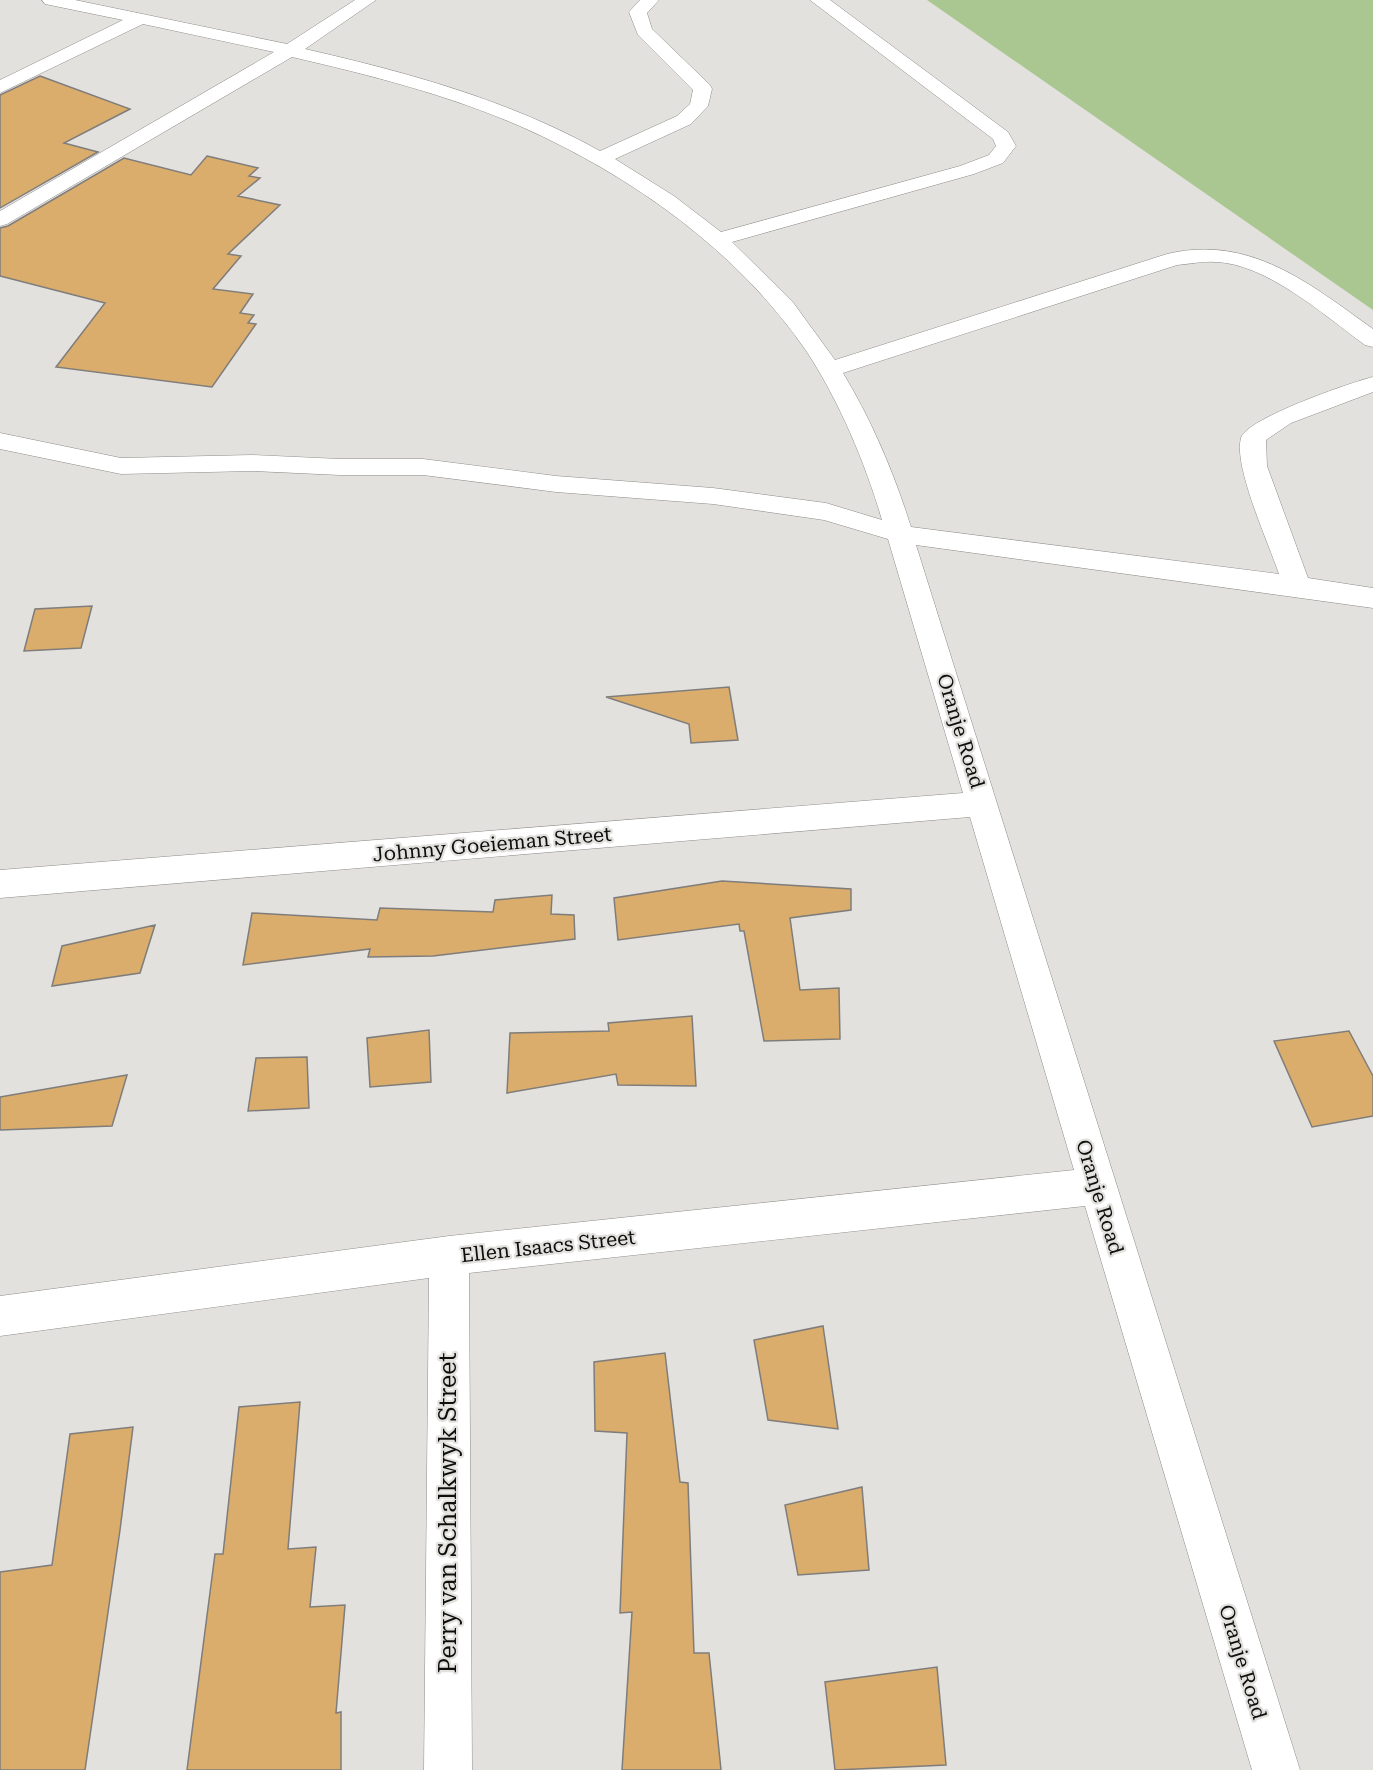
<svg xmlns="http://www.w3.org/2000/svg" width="1373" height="1770" viewBox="0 0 1373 1770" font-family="'Roboto Serif',serif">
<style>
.green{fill:#aac791}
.building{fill:#daad6c;stroke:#7f7d7b;stroke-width:1.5}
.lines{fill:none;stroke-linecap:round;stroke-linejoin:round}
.minor-casing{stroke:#8e8c89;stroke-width:1}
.minor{fill:#fff;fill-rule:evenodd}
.labels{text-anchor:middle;stroke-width:4.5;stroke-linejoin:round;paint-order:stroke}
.street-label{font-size:20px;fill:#0e0e0d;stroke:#e3e1de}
.near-street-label{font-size:24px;fill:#0e0e0d;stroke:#e3e1de}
</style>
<rect width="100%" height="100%" fill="#e3e1de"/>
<path class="green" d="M927,0H1373V310Z"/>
<path class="building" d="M40,76L130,109L64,143L98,152L0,208V95Z
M207,156L258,168L249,176L260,178L238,196L280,205L228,254L241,256L213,289L253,294L240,313L254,315L248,323L256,324L212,387L56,367L105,303L0,276V228L8,226L124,158L191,175Z
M92,606L81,648L24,651L35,609Z
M729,687L738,740L691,743L689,724L606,697Z
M722,881L851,889V910L790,918L800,990L839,988L840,1039L764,1041L744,931H740L739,924L618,940L614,898Z
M552,895L551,914L574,915L575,939L433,956L368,957L370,949L243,965L252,913L377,920L380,908L493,912L495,900Z
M155,925L140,973L52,986L62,946Z
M692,1016L696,1086L618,1085L616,1074L507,1093L510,1033L609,1031L608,1023Z
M429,1030L431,1082L370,1087L367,1038Z
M1349,1031L1373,1076V1116L1312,1127L1274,1041Z
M307,1057L309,1108L248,1111L256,1058Z
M127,1075L112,1126L0,1130V1097Z
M823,1326L838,1429L768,1420L754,1340Z
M665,1353L680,1482L688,1483L694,1653H709L721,1770H622L632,1612L620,1613L627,1433L595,1431L594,1362Z
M300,1402L288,1549L316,1547L310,1607L345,1605L336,1713L341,1712V1770H187L215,1554H223L239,1407Z
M133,1427L120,1530L85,1770H0V1572L52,1565L70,1434Z
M862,1487L869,1570L798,1575L785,1505Z
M937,1667L946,1765L835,1770L825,1682Z"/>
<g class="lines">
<defs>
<path id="minor" d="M42,0H75L287,44L355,0H376L305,49C406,72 509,100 600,151L677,116L690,104L693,90L638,35L629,12L640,0H659L647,13L652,29L710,85L712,89L708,106L691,124L615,159L674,196L721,232L960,166L989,155L996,146L993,139L810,0H830L1008,132L1016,146L1003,163L974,174L732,242L792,301L835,360L1167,254C1250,234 1310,284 1373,329V347L1365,345C1325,316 1266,263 1215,262C1202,261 1190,264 1177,265L843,373C872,421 894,473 911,527L1279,574C1269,544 1233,466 1241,438C1245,419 1352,382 1373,377V392L1291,423L1266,440L1267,466L1308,578L1373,588V608L916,545L1300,1770H1252L1085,1206L469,1273L472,1770H424L429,1278L0,1336V1296L449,1236L1074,1170L970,817L0,898V870L963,793L888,539L824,520L713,504L556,492L423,475H340L252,471L121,474L0,449V433L121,458L252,455L340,459H423L556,476L713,488L826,503L882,520C865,462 839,401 807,352C738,251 632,176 522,127C449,95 370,75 292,57L7,224L0,226V211L274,52L143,24L0,93V80L123,20L45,4Z"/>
</defs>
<use href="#minor" class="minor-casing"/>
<use href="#minor" class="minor"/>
</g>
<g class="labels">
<g class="street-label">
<text transform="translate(961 731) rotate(73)" y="7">Oranje Road</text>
<text transform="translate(492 844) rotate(-5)" y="7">Johnny Goeieman Street</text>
<text transform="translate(1100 1197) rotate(73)" y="7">Oranje Road</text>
<text transform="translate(548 1246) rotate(-6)" y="7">Ellen Isaacs Street</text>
<text transform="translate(1243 1662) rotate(73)" y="7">Oranje Road</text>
</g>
<g class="near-street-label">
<text transform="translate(448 1513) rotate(-90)" y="8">Perry van Schalkwyk Street</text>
</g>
</g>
</svg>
